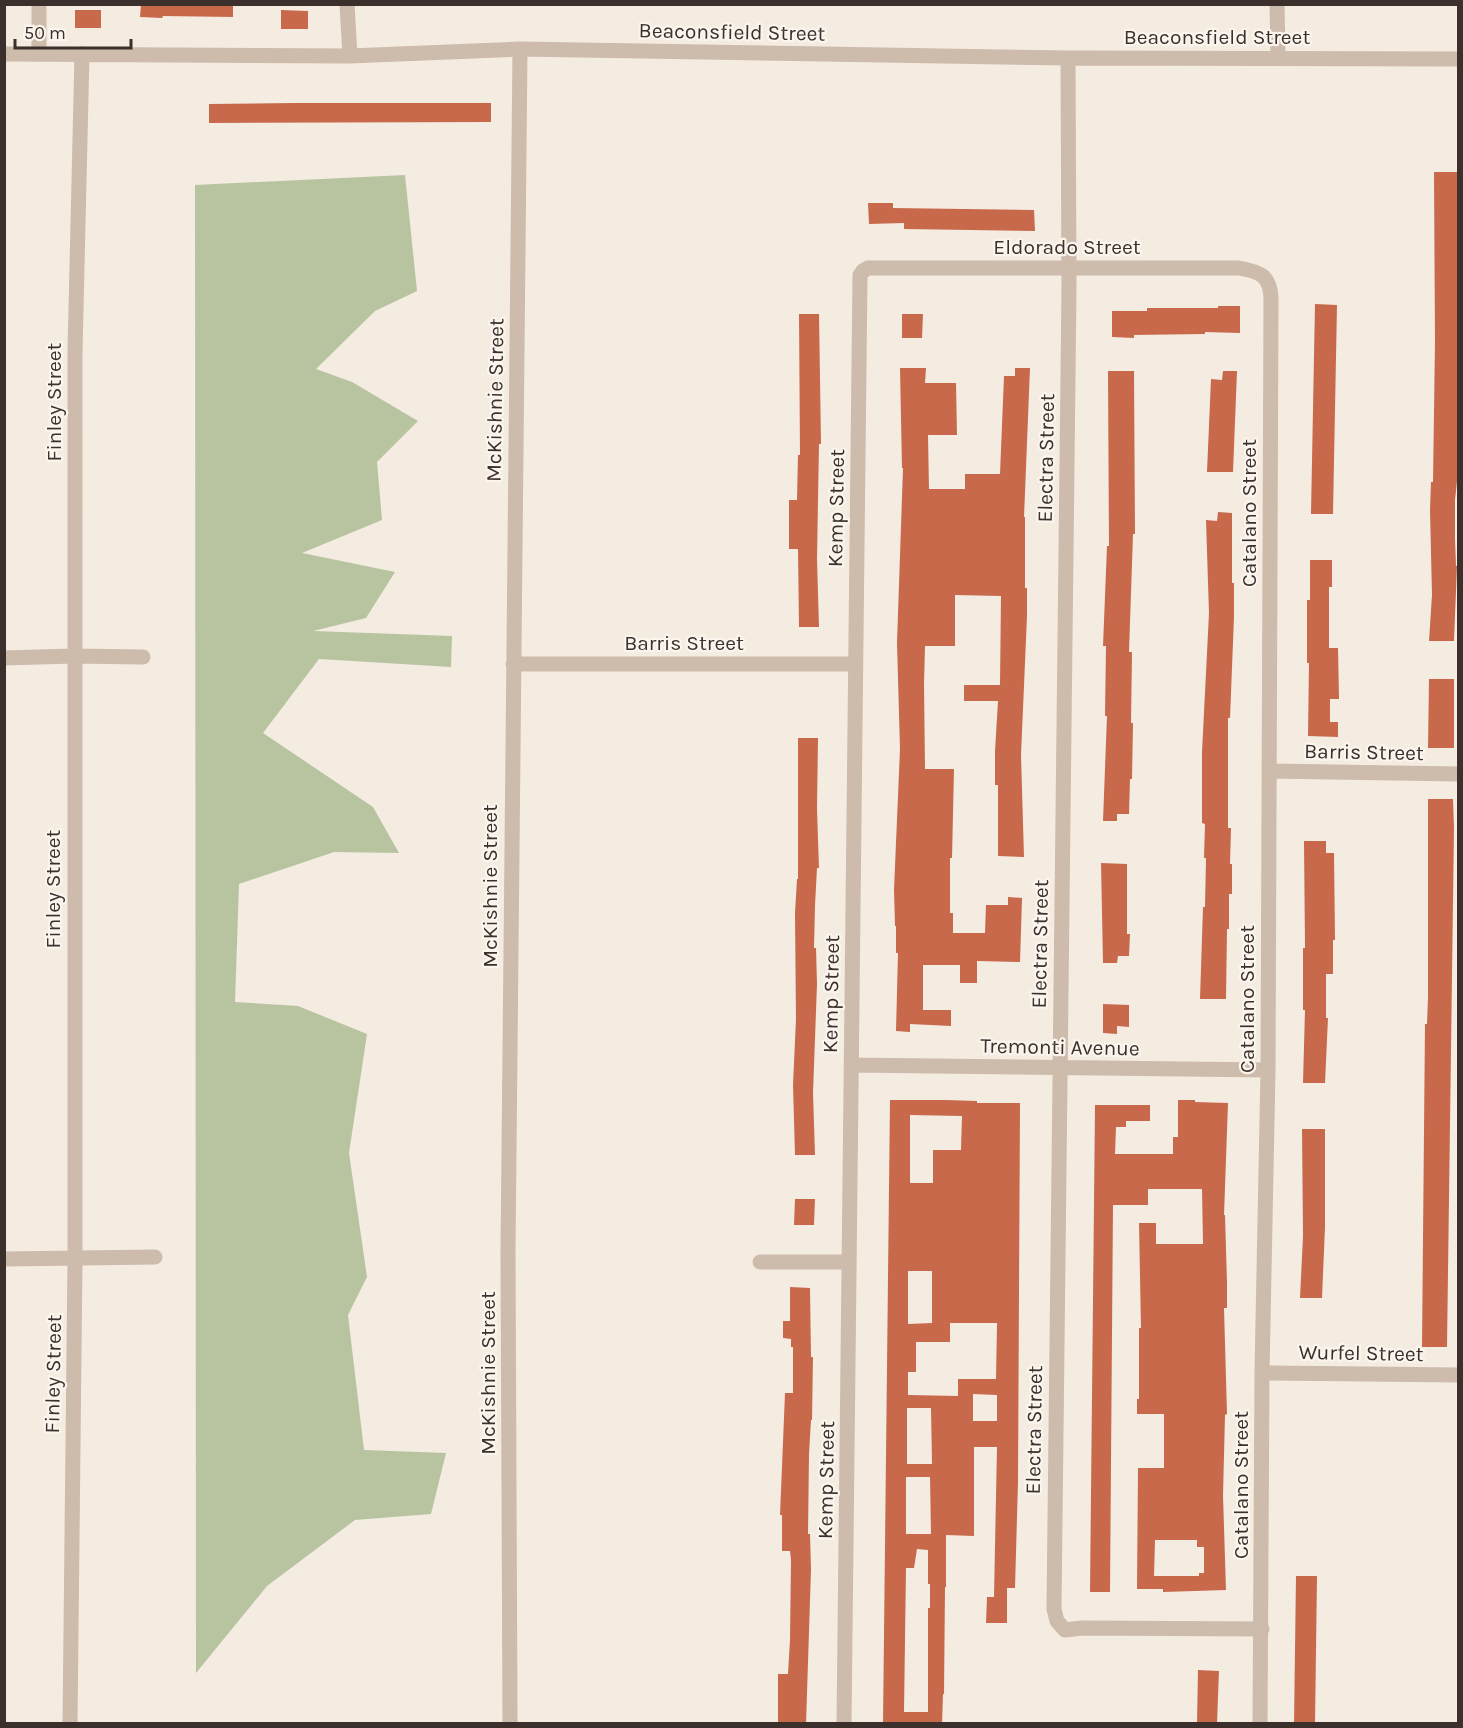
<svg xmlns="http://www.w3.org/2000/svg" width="1463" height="1728" viewBox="0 0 1463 1728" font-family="Karla,sans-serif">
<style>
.green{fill:#b8c4a0}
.building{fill:#c8694b;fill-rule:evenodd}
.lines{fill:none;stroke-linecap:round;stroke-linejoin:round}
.minor{stroke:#cdbbac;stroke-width:15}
.labels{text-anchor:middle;stroke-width:4.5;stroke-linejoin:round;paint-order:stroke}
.street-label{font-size:21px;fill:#3b302b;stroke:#fbf5ee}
</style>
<rect width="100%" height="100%" fill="#f4ebe1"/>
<path class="green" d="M405,175L417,291L375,311L316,369L352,382L418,421L377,462L382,520L302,553L395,572L366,618L313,631L452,636L451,667L319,659L263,733L373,807L399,853L334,852L239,884L235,1002L298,1006L367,1034L349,1153L367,1277L348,1315L364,1450L446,1453L431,1514L355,1520L267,1586L196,1673L195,185Z"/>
<path class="building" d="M141,4H233V17L163,16L162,18L140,17Z
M75,10H101V28H75Z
M281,10L308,11V29H281Z
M294,103H491V122L209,123V104Z
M1434,172H1458V472L1455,500V539L1456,566H1457L1454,641H1429L1432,595L1430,510L1431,482H1433L1435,342Z
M868,203H893V208L1034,210L1035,231L904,229V223L869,224Z
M1315,304L1337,305L1333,514H1311Z
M1218,306H1240V333L1205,332V334L1134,335V338L1112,337V311H1147V308H1218Z
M799,314H819L821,444H819L817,559L819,627H799L798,549H789V500H797L798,455H800Z
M902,314H923L922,338H902Z
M900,368H926L925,383H956L957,435H928L929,489H965V474H1000L1004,376H1015V368H1030L1024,517H1025V588H1027V616L1021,755L1024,857L998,856V785H995V751L998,701H964V685H1000L1001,596L955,595V646H925L924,684L925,769H954L952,858H950V913H953V933H985L986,905H1008V897L1022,898L1020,962L977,961V983H960V965H923V1010H951V1026L910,1024V1032L896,1031L898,953H896V926H895L894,890L900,749L897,643L903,468H902Z
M1108,371H1134L1135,534H1133L1129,652H1132L1131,723H1133L1132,779H1130L1129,814H1117V821H1103L1107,716H1105L1106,646H1103L1107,546H1109Z
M1223,371H1237L1233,472H1207L1211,379L1222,380Z
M1218,512L1232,513V583H1234V617L1230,718H1228V828H1231L1230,864H1232V894H1229V929H1227L1226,999H1200L1203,907H1205L1206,858H1204L1205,824L1202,823V752L1209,613L1206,520L1217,521Z
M1310,560H1332V587H1329V648H1338L1339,699H1330V722H1338V737L1308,736L1309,663H1307V600H1310Z
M1429,679H1454V748H1428Z
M798,738H818L817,809L819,868H817L815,905L814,948H816L817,984L813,1093L815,1155H795L793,1085L796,1019L795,913L797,879H798Z
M1428,799H1453L1454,828L1447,1347H1422L1425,1024H1427L1428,997Z
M1304,841H1326V853H1334L1335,940H1333V974H1326V1018H1328L1325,1083H1303L1305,1010H1303V948H1305Z
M1101,863L1127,864V934H1130L1129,956H1118L1117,963H1103Z
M1103,1004L1129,1005V1027L1117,1026V1034L1103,1033Z
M890,1100H946L977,1101V1103H1020L1018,1482L1015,1588H1007V1623H986L987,1597H994L997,1447H974V1536L946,1535V1587H945L944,1694H943L942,1724H883ZM910,1115L962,1116L961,1150H933V1183H910ZM908,1271H932V1323L908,1324ZM950,1323H997L996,1379H958V1396L908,1395V1372H916V1342H950ZM973,1394L997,1395V1421H973ZM907,1408H931L932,1464H907ZM906,1477H930L931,1534H906ZM917,1549L928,1550V1584H930V1608H928V1712H904L906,1568H914Z
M1178,1100H1195V1102L1228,1103L1224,1215H1225L1227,1283V1308H1224L1227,1414L1225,1415L1223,1495L1226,1590L1163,1592V1589H1137L1138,1468H1164V1414H1137V1399H1139V1328H1141L1139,1223H1156V1244H1203L1202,1189H1148V1205H1113L1110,1592H1090L1095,1105H1150V1121H1126V1127H1116L1115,1154H1173V1137H1178ZM1155,1540H1197V1547H1204V1573H1199V1576H1154Z
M1302,1129H1325V1227L1322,1298H1300L1303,1236Z
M795,1199H815L814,1225H794Z
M790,1287L810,1288L811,1357H813L812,1420H811L809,1454L808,1534H810L811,1570L806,1724H778V1674H788L790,1640L791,1560L790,1551H782V1515H780L785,1393H793V1347H791V1339L783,1338V1321H790Z
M1296,1576H1317L1315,1724H1294Z
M1198,1670L1219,1671L1217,1724H1197Z"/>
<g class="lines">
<path class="minor" d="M347,4L350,56
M1277,4L1278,57
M39,53V4
M4,54L350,56L520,49L1068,58L1458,59
M1068,58L1069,287L1054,1609L1057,1621L1065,1630L1082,1628L1262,1629
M4,658L74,656L143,657
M513,664H855
M1270,771L1458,774
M852,1065L1268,1070
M4,1259L155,1257
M760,1262H849
M1262,1373L1458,1375
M70,1724L75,1259V351L82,54
M510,1724L508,1251L520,49
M844,1724L860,275L863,271L868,268H1239C1260,272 1270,275 1271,298L1268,1070L1262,1373L1260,1724"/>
</g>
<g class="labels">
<g class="street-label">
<text transform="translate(732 32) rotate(1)" y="7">Beaconsfield Street</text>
<text x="1217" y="44">Beaconsfield Street</text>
<text x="1067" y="254">Eldorado Street</text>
<text transform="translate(495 400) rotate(-89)" y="7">McKishnie Street</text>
<text transform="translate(54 402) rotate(-90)" y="7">Finley Street</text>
<text transform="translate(1046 458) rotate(-89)" y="7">Electra Street</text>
<text transform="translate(836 508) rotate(-89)" y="7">Kemp Street</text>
<text transform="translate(1249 513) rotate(-90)" y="7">Catalano Street</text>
<text x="684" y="650">Barris Street</text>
<text transform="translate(1364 752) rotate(1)" y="7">Barris Street</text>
<text transform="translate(490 886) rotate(-90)" y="7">McKishnie Street</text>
<text transform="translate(53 889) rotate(-90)" y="7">Finley Street</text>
<text transform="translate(1040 944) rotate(-89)" y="7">Electra Street</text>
<text transform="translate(831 994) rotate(-89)" y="7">Kemp Street</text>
<text transform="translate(1247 999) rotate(-90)" y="7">Catalano Street</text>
<text transform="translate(1060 1047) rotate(1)" y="7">Tremonti Avenue</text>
<text transform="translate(1361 1353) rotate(1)" y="7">Wurfel Street</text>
<text transform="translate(488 1373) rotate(-90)" y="7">McKishnie Street</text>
<text transform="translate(53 1374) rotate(-89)" y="7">Finley Street</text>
<text transform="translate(1034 1430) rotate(-89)" y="7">Electra Street</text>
<text transform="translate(826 1480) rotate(-89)" y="7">Kemp Street</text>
<text transform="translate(1241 1485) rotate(-90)" y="7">Catalano Street</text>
</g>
</g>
<rect width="1463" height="1728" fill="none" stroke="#3b302b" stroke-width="12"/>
<path d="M15 39v9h116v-9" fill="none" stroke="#3b302b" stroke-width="3"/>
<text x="24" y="39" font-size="18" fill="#3b302b" stroke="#fbf5ee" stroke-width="4.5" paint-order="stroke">50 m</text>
</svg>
